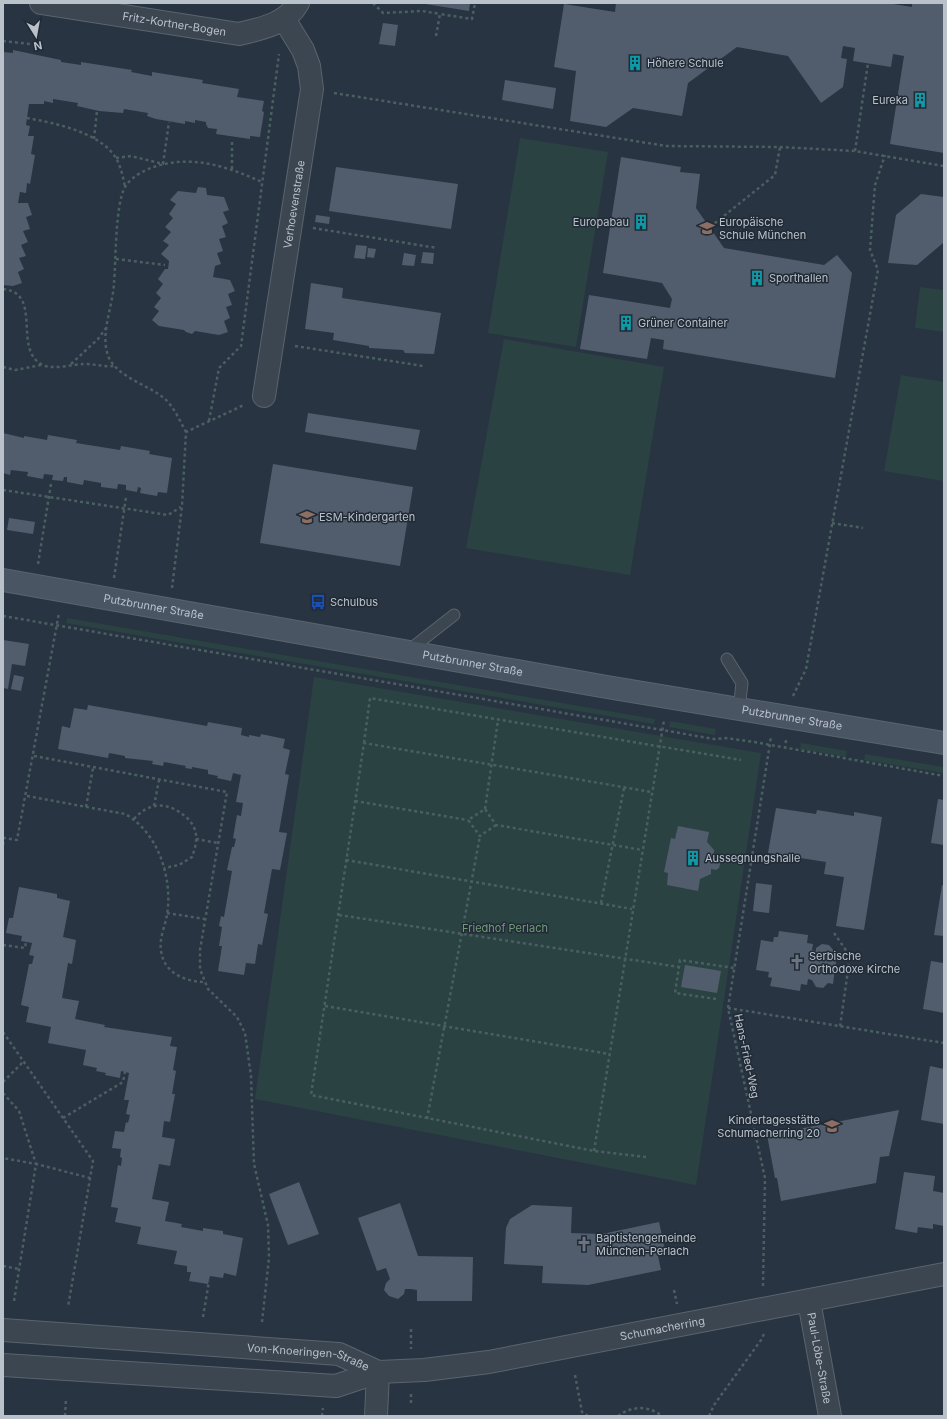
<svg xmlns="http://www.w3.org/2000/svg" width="947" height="1419" viewBox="0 0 947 1419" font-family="Inter,sans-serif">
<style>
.green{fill:#2b4243}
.building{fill:#515d6c}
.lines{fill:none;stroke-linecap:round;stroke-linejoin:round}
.lane-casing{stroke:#5a646e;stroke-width:13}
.street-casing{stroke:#5a646e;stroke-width:24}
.secondary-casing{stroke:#5a646e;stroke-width:24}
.path{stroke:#4a5f61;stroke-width:2.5;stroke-dasharray:3 3;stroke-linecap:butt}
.lane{stroke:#3c4651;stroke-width:11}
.street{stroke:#3c4651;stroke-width:22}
.secondary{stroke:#4a5564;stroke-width:22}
.labels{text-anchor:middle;stroke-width:3;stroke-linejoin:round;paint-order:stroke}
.street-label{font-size:11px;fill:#b9c1cb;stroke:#212b36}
.poi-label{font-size:11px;fill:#b9c1cb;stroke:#212b36;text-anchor:start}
.park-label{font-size:11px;fill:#719b79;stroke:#212b36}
</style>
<rect width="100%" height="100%" fill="#283441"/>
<path class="green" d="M520,138L608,152L576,347L488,333Z
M920,287L944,290V332L915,328Z
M504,339L664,367L630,575L466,548Z
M901,375L944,382V481L884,471Z
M67,618L655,719L654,724L66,623Z
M314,677L761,753L696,1185L255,1099Z
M670,721L716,729L715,735L669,727Z
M801,743L847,751L846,757L800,749Z
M865,754L944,767V773L864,760Z"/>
<path class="building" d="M419,3H470L469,11Z
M616,3H887L912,7V3H944V153L890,144L904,56L893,54L891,67L853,61L855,48L843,46L841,58L847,59L843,87L821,103L788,56L737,47L688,83L682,116L633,108L606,127L570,121L576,71L554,67L564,4L615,12Z
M383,23L398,25L395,46L379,44Z
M13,50L61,60V62L81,65V62L132,70L131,72L152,76V72L203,80L202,83L239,89L237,97L264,101L262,111L264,112L260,137L250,136V139L216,134L217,129L208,128L206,124V122L195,120V123L185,121V124L156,119L147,116L148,113L124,109L123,113L99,111L77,106L78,103L53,99V103L44,101V104H29L26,125L30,126L28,136H34L31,154L35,155L30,184L27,183L26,193L20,192L18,203H28L32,215L26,217L30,229L23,231L28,242L21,245L26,256L19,258L24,269L18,272L22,283L13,286L3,285V52L13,53Z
M505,80L556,88L553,109L502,100Z
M621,157L681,167L680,172L700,174L696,208L724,248L824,265L837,255L852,273L835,378L663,349L664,340L651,338L647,359L580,349L589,295L670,308L672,299L662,283L603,273Z
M336,167L458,184L451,229L329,211Z
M198,187L206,188L207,195L224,197L229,210L223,212L228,223L222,226L226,237L219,239L223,251L217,253L221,264L215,266L213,277L230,280L235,291L228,294L232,305L226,307L230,318L224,321L228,332L219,335L195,331L192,334L186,332L184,330L159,326L152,320L159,311L154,307L161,298L156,293L163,284L158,279L165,269H168L169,261L161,254L169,245L163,241L171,232L165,227L173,218L169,214L176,204L170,200L178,191L196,193Z
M921,194L944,197L943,243L917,265L888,263L896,215Z
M316,215L330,217L329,224L315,222Z
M356,245L367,246L365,259L354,258Z
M368,248L376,249L374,258L367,257Z
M423,252L434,253L433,264L421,263Z
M404,253L416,255L414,266L402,265Z
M311,283L343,288L342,298L441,313L434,354L405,353L403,350L369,348V346L333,340L334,333L305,329Z
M308,413L420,430L416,450L305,432Z
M3,433L24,438V436L47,440L48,435L77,440L76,443L120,450L121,446L150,451L149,454L172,458L167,493L158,492L157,496L140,493L141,488L138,487L137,492L126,490V485L118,484L117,489L101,487V483L84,480L83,485L67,482V477H64L63,481L52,480L53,475L44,474L43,479L27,476L28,472L11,470L10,475L3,473Z
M273,464L413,487L400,566L260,543Z
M9,518L35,522L33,534L7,530Z
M3,640L29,644L25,666L12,664L8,689L3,688Z
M14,675L24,677L21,691L11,689Z
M88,705L207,726L208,722L242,728L241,735L249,737V735L260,737L261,734L285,739L283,748L290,750L285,774L289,775L279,832L287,833L280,870L272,869L264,913L268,914L262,945L258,944L255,964L246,963L244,975L218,971L222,946H219L222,927L219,926L221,916L224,917L232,871L227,870L232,847H234L236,839L233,838L237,815L241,816L243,803L236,802L241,775L233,773L231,781L217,778L218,776L208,774V770L192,767V769L185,768L186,766L164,762L163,766L158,765L152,764L153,761L125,758V756L109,753L108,758L58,749L62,726L70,728L74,708L87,710Z
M938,799L944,800V845L931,843Z
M776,808L816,814L817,810L854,816V812L882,817L864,930L836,926L844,877L824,874L826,862L768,853Z
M678,826L709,832L707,842L714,850V854L718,856L721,860L719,868L716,870L711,869V874L700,879L698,891L667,885L668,873L664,872L671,838L675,839Z
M756,883L772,885L769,913L753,911Z
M942,885L944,886V936L934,935Z
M19,887L57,894V898L70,901L63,937L76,940L72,964L68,963L62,998L79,1001L75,1019L105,1025L104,1027L172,1037L170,1046L177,1047L173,1070L176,1071L172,1094H175L170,1122L164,1121L162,1137L175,1139L170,1166L159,1164L152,1199L169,1202L165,1221L182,1224L181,1227L203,1231V1228L223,1231V1234L243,1238L236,1276L224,1273L223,1278L210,1276L208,1284L189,1281L191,1272H187V1266L174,1264L177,1251L137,1244L141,1227L115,1222L118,1208L111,1207L118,1165L121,1166L122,1158L120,1157L121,1149L112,1148L115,1131L124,1132L126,1122L128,1123L130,1115L126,1114L129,1100H124L129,1073L121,1071L120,1078L105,1075L106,1073L96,1071L97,1068L83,1065L86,1050L48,1043L51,1027L26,1022L29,1007L21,1005L29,964H32L34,956L29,955L32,943L21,941L22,936L6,933L9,918H13Z
M779,931L808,935L807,943L813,944L812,950L816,951V948L822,944L829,945L834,951L833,954L837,955L833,984L828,983L823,988L816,987L812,980L808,979L807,985L801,984L800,991L770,986L772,978L768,977L769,972L756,970L761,940L773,942L774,937H778Z
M943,959L944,1013L923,1009L931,961L943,963Z
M685,965L721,971L717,993L681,987Z
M930,1066L944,1069V1124L921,1120Z
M899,1110L889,1156L880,1157L876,1183L781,1201L777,1178H775L767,1135Z
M904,1172L935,1176L933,1191L944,1193V1226L933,1224V1229L918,1227L917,1233L895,1229Z
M299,1182L319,1234L288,1245L269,1194Z
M400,1203L418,1256L473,1257L472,1301H417V1290L411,1289H405L404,1294L398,1299L389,1296L384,1290L386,1283L390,1279L386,1268L377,1271L358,1218Z
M532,1205L572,1207L571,1233L602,1234L659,1222L666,1255L658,1256L661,1270L588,1285L542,1283L543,1266L504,1264L506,1228L510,1219Z"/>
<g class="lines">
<defs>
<path id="lane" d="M408,651L454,615
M727,659L742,683L739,709"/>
<g id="street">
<path id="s1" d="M41,3L239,34C260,29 287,24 298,3"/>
<path id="s2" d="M264,396L312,89L309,66L303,50L284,19"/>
<path id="s3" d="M809,1301L830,1416"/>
<path id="s4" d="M3,1330L339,1354L378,1372"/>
<path id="s5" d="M3,1365L336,1386L378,1372L424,1370L489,1362L944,1274"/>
<path d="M376,1416L378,1372"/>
</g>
<g id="secondary">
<path id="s6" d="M3,580L607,687L944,743"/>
</g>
</defs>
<use href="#lane" class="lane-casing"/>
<use href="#street" class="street-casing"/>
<use href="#secondary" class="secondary-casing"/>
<path class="path" d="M373,3L383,13L422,11L440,14
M436,36L440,14L472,19L475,3
M3,41L30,44
M334,93L666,146L780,147L855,151L944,166
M27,118C54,123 100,132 116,158C121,167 123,177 125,187
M94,139L97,111
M855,151L868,63
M116,158L131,156L163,164L169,122
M232,169V139
M710,227L775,175L780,147
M313,228L437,248
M116,259L165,265
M3,289C43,293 13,348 41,364C53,371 72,364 84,364C95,364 104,367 115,366
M295,346L423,366
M71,364L98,339L106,328
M3,367L15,370L41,365
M209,421L219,368L241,346L279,54
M186,432C180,421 174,407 165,399C149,385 119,378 109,358C99,335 113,307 114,283C116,261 115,205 125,187C131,177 144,170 154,167C192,154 228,167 262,182
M3,490L168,515L181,507
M832,523L863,528
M38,564L51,484
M114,578L126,497
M172,588L182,506L186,432L244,405
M3,616L662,730L714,739L726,738L754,742L944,776
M793,696L806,669L878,270L870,250L875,185L885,155
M364,743L370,698L741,760
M785,749L786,740
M34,756L227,792L200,950V969L208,989L237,1017L245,1033L251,1076L254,1164L268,1225L269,1258L262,1322
M27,796L125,814C158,832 173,878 167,915C165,926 159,939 161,950C163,973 186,982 205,982
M355,801L468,820
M154,806L159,780
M86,807L93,768
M485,809L498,720
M134,819C149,801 169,802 186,817C191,821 196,829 196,836C197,843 194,851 192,857L179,865L164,868
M496,825L480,836L468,820L485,809L496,825L642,850
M196,839L218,843
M3,845L4,838L17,840L59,613
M346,860L632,909
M601,903L624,788
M167,913L205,919
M339,915L679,967
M834,933L850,956L840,1027
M3,945L25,948L26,942
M716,999L675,993L680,960L734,968
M325,1006L609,1054
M728,1008L944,1043
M3,1032L93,1161L68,1307
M3,1082L24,1061
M3,1093L19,1111L36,1164L3,1158
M63,1118L123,1082L125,1072
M427,1119L480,836
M594,1151L664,720
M646,1157L594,1151L311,1095L364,743L652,792
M3,1266L19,1269
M763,1286L765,1178L728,1008L771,737
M674,1290L677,1304
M14,1301L36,1164L90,1178
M203,1317L209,1281
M411,1329V1349
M575,1375L582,1412L588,1416
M411,1394V1406
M65,1416L66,1399
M322,1416L323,1408
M618,1416C631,1406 648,1405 662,1416
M709,1416L714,1405L761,1340L765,1332"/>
<use href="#lane" class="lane"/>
<use href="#street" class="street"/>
<use href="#secondary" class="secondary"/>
</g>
<defs>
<symbol id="building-bare" viewBox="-9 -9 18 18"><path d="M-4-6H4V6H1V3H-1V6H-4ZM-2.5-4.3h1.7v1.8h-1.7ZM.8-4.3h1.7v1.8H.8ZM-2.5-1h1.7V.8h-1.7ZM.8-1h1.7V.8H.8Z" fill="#0f9aa8" stroke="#212b36" stroke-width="2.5" paint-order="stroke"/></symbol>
<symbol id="school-bare" viewBox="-9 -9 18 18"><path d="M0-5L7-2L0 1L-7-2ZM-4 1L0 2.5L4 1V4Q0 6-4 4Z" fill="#8d6e63" stroke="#212b36" stroke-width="2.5" paint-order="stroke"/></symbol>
<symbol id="bus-bare" viewBox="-9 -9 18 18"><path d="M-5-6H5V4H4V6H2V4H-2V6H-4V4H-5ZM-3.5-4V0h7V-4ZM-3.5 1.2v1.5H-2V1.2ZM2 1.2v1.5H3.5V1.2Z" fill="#1a4fb4" stroke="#212b36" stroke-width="2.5" paint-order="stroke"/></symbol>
<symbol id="church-bare" viewBox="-9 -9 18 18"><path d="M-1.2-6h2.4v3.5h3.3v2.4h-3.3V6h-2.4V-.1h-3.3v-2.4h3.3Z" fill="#6b7280" stroke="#212b36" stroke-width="2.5" paint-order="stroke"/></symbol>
</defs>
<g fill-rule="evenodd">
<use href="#building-bare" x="624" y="52" width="22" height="22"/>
<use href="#building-bare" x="909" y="89" width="22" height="22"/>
<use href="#building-bare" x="630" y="211" width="22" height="22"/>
<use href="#school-bare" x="696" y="217" width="22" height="22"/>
<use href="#building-bare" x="746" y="267" width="22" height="22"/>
<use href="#building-bare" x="615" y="312" width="22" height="22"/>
<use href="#school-bare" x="296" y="506" width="22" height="22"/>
<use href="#bus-bare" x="307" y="591" width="22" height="22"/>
<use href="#building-bare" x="682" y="847" width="22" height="22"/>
<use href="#church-bare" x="786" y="951" width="22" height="22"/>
<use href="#school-bare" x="821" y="1115" width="22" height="22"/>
<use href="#church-bare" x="573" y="1233" width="22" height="22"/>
</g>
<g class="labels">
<g class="street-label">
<text dy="4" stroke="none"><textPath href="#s1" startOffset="135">Fritz-Kortner-Bogen</textPath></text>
<text dy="4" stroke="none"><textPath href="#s2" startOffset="194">Verhoevenstraße</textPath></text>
<text dy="4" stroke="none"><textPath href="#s6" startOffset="153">Putzbrunner Straße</textPath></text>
<text dy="4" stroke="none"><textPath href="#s6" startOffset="477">Putzbrunner Straße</textPath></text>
<text dy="4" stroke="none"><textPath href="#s6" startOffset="801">Putzbrunner Straße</textPath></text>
<text transform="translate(747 1056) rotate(78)" y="4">Hans-Fried-Weg</text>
<text dy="4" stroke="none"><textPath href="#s5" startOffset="666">Schumacherring</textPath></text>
<text dy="4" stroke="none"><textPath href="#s3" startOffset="58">Paul-Löbe-Straße</textPath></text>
<text dy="4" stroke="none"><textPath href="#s4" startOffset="307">Von-Knoeringen-Straße</textPath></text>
</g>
<g class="poi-label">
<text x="647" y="67">Höhere Schule</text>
<text x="908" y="104" text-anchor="end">Eureka</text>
<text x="629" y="226" text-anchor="end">Europabau</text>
<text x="719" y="226">Europäische<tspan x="719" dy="13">Schule München</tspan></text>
<text x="769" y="282">Sporthallen</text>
<text x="638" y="327">Grüner Container</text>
<text x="319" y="521">ESM-Kindergarten</text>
<text x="330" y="606">Schulbus</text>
<text x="705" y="862">Aussegnungshalle</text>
<text x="809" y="960">Serbische<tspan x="809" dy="13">Orthodoxe Kirche</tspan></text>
<text x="820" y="1124" text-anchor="end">Kindertagesstätte<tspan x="820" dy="13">Schumacherring 20</tspan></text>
<text x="596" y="1242">Baptistengemeinde<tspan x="596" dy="13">München-Perlach</tspan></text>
</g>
<g class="park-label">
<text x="505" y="932">Friedhof Perlach</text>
</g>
</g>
<rect width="947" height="1419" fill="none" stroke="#b9c1cb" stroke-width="8"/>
<g transform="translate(36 36) rotate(169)" stroke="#212b36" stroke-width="3" paint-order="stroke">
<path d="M0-3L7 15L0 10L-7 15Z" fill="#b9c1cb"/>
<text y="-6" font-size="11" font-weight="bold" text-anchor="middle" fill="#b9c1cb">N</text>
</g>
</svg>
